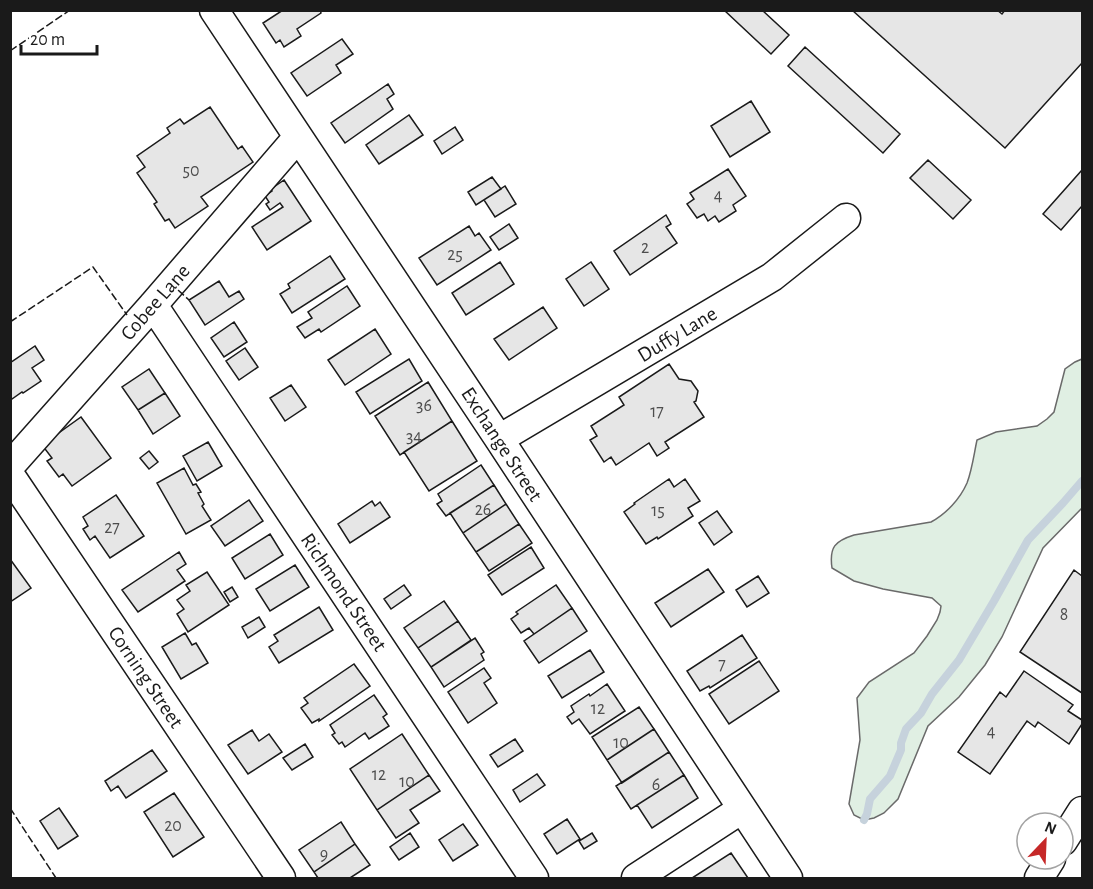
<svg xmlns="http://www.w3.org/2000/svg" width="1093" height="889" viewBox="0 0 1093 889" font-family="'Alegreya Sans',sans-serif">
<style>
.green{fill:#e0efe3;stroke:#6a6a6a;stroke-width:1.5}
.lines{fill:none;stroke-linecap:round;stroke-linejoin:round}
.stream{stroke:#c6d2dc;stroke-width:8}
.building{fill:#e6e6e6;stroke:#1a1a1a;stroke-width:1.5}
.minor-casing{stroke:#1a1a1a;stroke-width:31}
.minor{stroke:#fff;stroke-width:28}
.fence{stroke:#1a1a1a;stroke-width:1.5;stroke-dasharray:8 3;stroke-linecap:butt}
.labels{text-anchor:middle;stroke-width:4.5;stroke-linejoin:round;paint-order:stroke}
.number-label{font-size:18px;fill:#4d4d4d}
.street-label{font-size:21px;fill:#1a1a1a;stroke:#fff}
</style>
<rect width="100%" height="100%" fill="#fff"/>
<path class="green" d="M1082,359V508L1043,548L1002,637L985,665L959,697L928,726L898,799L884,813L874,818L864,820L854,815L849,804L860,740L857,698L869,682L914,653L927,636L937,620L940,612L941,606L932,598L883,589L854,581L832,568C829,547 835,541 854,535L931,522C946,514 960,499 967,483C972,470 974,454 977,440L996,432L1037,426L1047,419L1054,412L1065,369L1075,362Z"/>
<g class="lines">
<path class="stream" d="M864,820L867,814L870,799L890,776L901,750V743L906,729L921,713L932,694L959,660L994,601L1028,540L1063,503L1082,481"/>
</g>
<path class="building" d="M283,10H320L321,13L297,29L301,36L284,47L280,40L276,43L263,23Z
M724,10H762L789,35L771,54Z
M852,10H997L1002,14L1005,10H1082V63L1005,148Z
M342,39L353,54L336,65L341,73L307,96L291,73Z
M805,47L900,134L883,153L788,66Z
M388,84L394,94L387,99L393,109L345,143L331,123Z
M751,101L770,132L730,157L711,126Z
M210,107L238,149L242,146L253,162L201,197L208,206L175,228L169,219L165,221L154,204L157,202L137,173L145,167L137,156L170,133L167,128L180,119L184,124Z
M409,115L423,135L379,164L366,145Z
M455,127L463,140L442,154L434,141Z
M928,160L971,200L953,219L910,178Z
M728,169L746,196L733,205L736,211L719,222L715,216L708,221L704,214L697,218L687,204L694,199L690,193Z
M1082,170V206L1061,230L1043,214Z
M492,177L501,189L476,205L468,192Z
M284,180L311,221L267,250L252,227L283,207L280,203L270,210L266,204L269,202L265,196L272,191L271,189Z
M505,186L516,204L495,217L484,200Z
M666,215L671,224L666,227L677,243L630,275L614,251Z
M509,224L518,238L499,250L490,237Z
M469,226L475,236L479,233L491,250L437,285L419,258Z
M330,256L345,279L292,313L280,294L290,288L288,284Z
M500,262L514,284L466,315L452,293Z
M591,262L609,289L584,306L566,279Z
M219,281L229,297L239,291L244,299L205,325L189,300Z
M347,286L360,306L321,332L319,329L305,338L297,327L312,318L308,312Z
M543,307L557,328L509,360L494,339Z
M234,322L247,342L224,357L211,338Z
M375,329L391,354L345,385L328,360Z
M35,346L44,360L32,368L41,381L23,393L22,392L12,399L10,396V363Z
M245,348L258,367L239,380L226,361Z
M409,359L422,381L370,414L356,392Z
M669,364L679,379L691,381L698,391L696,401L694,402L704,417L665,442L669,448L657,456L649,443L616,465L611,457L604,462L590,440L597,436L591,426L624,405L619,397Z
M149,369L165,393L138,410L122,387Z
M428,382L452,421L400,455L375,416Z
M291,385L306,407L285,421L270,398Z
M165,393L180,416L153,434L138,410Z
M81,417L111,458L72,486L63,474L59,477L47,461L52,458L42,445Z
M452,421L477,461L429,491L404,452Z
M208,442L222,466L197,481L183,456Z
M149,451L158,462L149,469L140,458Z
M481,465L494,485L446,516L437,504L442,501L438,494Z
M184,468L193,485L196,484L201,492L198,493L204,504L202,506L211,520L186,534L157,483Z
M669,479L674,487L685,479L700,501L688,508L693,516L658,539L657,537L646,544L624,512L635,504L634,503Z
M494,485L506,504L463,533L450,513Z
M116,495L144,536L110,558L95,536L90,540L83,529L88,526L83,517Z
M249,500L263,521L225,546L211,526Z
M372,501L375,506L380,502L390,517L350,543L338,524Z
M506,504L519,524L476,552L463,533Z
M717,511L732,532L714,545L699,523Z
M519,524L532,543L489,571L476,552Z
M270,534L283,555L245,579L232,558Z
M531,547L544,568L502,595L488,575Z
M179,552L186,564L177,570L185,581L138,612L122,590Z
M10,559L31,588L10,602Z
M295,565L309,587L270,611L256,589Z
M708,569L724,592L671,627L655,603Z
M1074,570L1082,576V693L1020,652Z
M207,572L229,605L188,632L177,614L184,609L177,600L190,591L186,585Z
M758,576L769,593L747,607L736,590Z
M404,585L411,595L391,609L384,599Z
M556,585L572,608L534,634L529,628L521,633L511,619L518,614L516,612Z
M232,587L238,597L230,602L224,592Z
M444,601L458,621L418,648L404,628Z
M319,607L333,630L279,663L269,647L278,641L274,635Z
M572,608L587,631L539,663L524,641Z
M259,617L265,627L248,638L242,627Z
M458,621L471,640L431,667L418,648Z
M185,633L192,645L196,643L208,663L181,679L162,647Z
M742,635L757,658L710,688L709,686L700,691L687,671Z
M475,638L484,652L481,654L484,660L444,687L431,667Z
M590,650L604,672L562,698L548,676Z
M759,661L779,691L729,724L709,694Z
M354,664L370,686L319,721V719L312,723L301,708L308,703L304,698Z
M484,668L491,678L484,683L497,703L468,723L448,692Z
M1024,671L1073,705L1068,711L1082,720V724L1069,744L1038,722L1035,727L1027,721L990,774L958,752L1000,692L1006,697Z
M607,684L625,711L590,734L579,719L572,724L567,717L574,712L571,706L589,694L590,696Z
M374,695L387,714L383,717L389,726L369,739L365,733L345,747L342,742L339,744L332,735L335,733L330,725Z
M639,707L654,729L607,760L592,737Z
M654,729L669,752L622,783L607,760Z
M252,730L259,741L269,734L282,752L248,774L228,745Z
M402,734L429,775L377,810L350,769Z
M515,739L523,751L498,767L490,755Z
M305,744L313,757L292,770L283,758Z
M152,750L167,771L126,798L118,786L111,791L105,781Z
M669,752L684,775L631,809L616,786Z
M537,774L545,785L520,802L513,790Z
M429,775L440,791L410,810L419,823L396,838L377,810Z
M684,775L698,798L652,828L637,805Z
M174,793L204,837L173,857L144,812Z
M59,808L78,836L58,849L40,821Z
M567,819L580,839L557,854L544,834Z
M341,822L355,844L314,872L299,850Z
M463,824L478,845L453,861L439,840Z
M410,833L419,847L399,860L390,847Z
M592,833L597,841L584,849L579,841Z
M355,844L370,865L350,878H318L314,872Z
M731,853L748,878H692Z"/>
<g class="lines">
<defs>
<path id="minor" d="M214,10L499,439L788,878
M153,305L534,878
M499,439L772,277L846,218
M10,466L153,305L298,137
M10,475L281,878
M1063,841L1082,811
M636,878L742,809
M1039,878L1051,859"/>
</defs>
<use href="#minor" class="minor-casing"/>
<use href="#minor" class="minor"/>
<path class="fence" d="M10,51L70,10
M178,290L189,300
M10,322L93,267L127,315
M10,808L56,878"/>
</g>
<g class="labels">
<g class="number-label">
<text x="191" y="176">50</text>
<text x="718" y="201">4</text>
<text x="645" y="253">2</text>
<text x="455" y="260">25</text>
<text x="424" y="411">36</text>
<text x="657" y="417">17</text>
<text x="414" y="442">34</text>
<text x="483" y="515">26</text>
<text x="658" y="516">15</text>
<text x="112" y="533">27</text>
<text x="1064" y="620">8</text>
<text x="722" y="670">7</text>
<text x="598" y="714">12</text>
<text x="991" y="737">4</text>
<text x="621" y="748">10</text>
<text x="379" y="780">12</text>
<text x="407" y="787">10</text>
<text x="656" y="790">6</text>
<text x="173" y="831">20</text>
<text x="324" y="860">9</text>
</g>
<g class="street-label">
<text transform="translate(155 302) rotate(-49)" y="7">Cobee Lane</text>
<text transform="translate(677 334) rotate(-31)" y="7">Duffy Lane</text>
<text transform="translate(502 444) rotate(57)" y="7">Exchange Street</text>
<text transform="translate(344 592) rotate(56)" y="7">Richmond Street</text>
<text transform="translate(146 677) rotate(56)" y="7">Corning Street</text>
</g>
</g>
<rect width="1093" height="889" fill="none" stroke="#1a1a1a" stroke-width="24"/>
<g transform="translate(1045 841) rotate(23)"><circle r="28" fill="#ffffff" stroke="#a3a3a3" stroke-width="1.5"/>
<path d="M0-4.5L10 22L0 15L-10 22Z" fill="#c62828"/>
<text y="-9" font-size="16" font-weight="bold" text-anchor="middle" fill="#1a1a1a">N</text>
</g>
<path d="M21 45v9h76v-9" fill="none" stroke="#1a1a1a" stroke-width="3"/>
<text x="30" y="45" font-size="18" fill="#1a1a1a" stroke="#ffffff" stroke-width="4.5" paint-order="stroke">20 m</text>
</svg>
